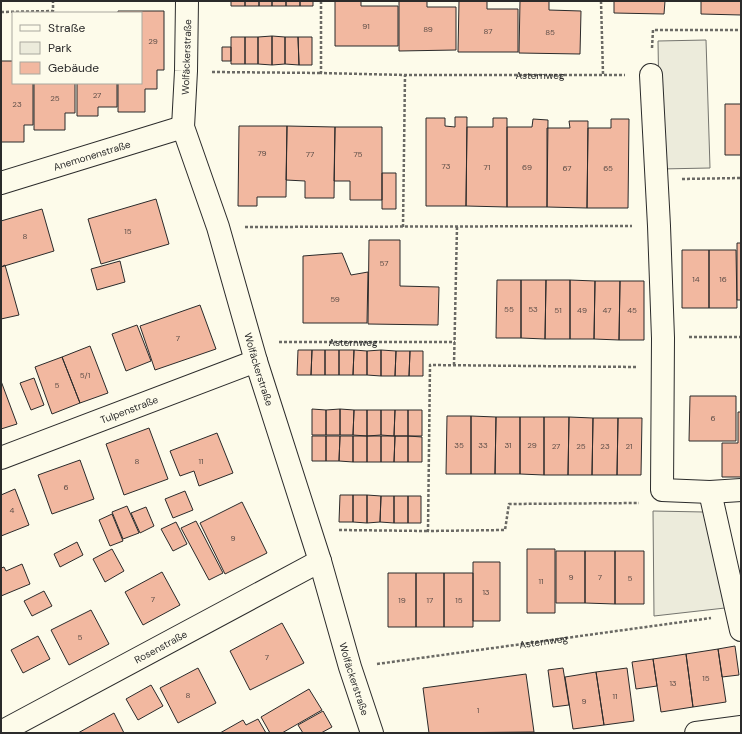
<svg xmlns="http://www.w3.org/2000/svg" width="742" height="734" viewBox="0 0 742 734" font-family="'DM Sans',sans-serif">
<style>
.green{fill:#ecebdb;stroke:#74746e}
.building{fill:#f2b8a0;stroke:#2b2b2b}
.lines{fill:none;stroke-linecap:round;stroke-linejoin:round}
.minor-casing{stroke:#2b2b2b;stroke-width:24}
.path{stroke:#6a6964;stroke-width:2.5;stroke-dasharray:3 2;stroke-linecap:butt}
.minor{stroke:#fdfbea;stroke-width:22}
.labels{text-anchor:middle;stroke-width:3;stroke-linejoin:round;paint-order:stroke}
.number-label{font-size:8px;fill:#5d4e48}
.street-label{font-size:10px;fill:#2b2b2b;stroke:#fdfbea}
</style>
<rect width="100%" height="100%" fill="#fdfbea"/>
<path class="green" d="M706,40L710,168L660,169L658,41Z
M653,511L704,512L725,608L654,616Z"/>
<path class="building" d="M231,1H245V6H231Z
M245,1H259V6H245Z
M259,1H272V6H259Z
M272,1H286V6H272Z
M286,1H300V6H286Z
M300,1H313V6H300Z
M335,1H361V6H398V46H335Z
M399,1H427V7H456V50L399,51Z
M459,1H487V9H518V52H458Z
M520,1H549V10L581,11L580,54L519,53Z
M614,1H665L664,14L614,13Z
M701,1H741V15L701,14Z
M118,11H164V70H157V89H145V112H118V83H141V13H118Z
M272,36V65L258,64V37Z
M272,36L285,37V64L272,65Z
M231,37H245V64H231Z
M245,37H258V64H245Z
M285,37H298L299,65L285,64Z
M298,37H312V65H299Z
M222,47H231V61H222Z
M1,61H13V83H33V125H24V142H1Z
M34,83H75V113H65V130H34Z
M77,83H117V107H98V116H77Z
M725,104H741V155H725Z
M455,117H467L466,206H426V118H445V126L455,127Z
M493,118H507V207L466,206L467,127H493Z
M533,119L548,120L547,207H507V127H532Z
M611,119H629L628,208H587L588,128H611Z
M569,121H588L587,208L547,207V128H570Z
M239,126H287L286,197H257V206H238Z
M287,126L335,127L334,198H305V181L286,180Z
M335,127H382V200H350V181H334Z
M382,173H396V209H382Z
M156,199L169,244L101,264L88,219Z
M42,209L54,251L1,267V221Z
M369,240H400V286L439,287L438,325L368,324Z
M737,243H741V300H737Z
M682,250H709V308H682Z
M709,250H736L737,308H709Z
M342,253L351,275L368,272L367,323H303V256Z
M120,261L125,282L97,290L91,269Z
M5,265L19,315L1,319V267Z
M497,280H521V338H496Z
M521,280H546L545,339L521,338Z
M546,280H570V339H545Z
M570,280L595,281L594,339H570Z
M595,281H620L619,340L594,339Z
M620,281H644V340H619Z
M200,305L216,349L155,370L140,326Z
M137,325L151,361L126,371L112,334Z
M90,346L108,393L80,403L62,357Z
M298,350H312L311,375H297Z
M312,350H325V375H311Z
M325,350H339V375H325Z
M339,350H354L353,375H339Z
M354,350L367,351V375H353Z
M381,350V376L367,375V351Z
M381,350L396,351L395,376H381Z
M396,351H410L409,376H395Z
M410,351H423V376H409Z
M62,357L80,403L52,414L35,367Z
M34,378L44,405L31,410L20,383Z
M1,381L17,424L1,429Z
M690,396H736V441H689Z
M312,409L326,410V435H312Z
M340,409V435H326V410Z
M340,409L354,410L353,435H340Z
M354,410H367V436L353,435Z
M367,410H381V435L367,436Z
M381,410H395L394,436L381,435Z
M395,410H408V436H394Z
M408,410H422V436H408Z
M738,412H741V477H722V443H738Z
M447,416H471V474H446Z
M471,416L496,417L495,474H471Z
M496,417H520V474H495Z
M520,417H544V475L520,474Z
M544,417H569L568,475H544Z
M569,417L593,418L592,475H568Z
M593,418H618L617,475H592Z
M618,418H642L641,475H617Z
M149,428L168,479L124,495L106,444Z
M217,433L233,473L199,486L194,471L180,476L170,451Z
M312,436H326V461H312Z
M326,436H340L339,461H326Z
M340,436H353V462L339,461Z
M353,436H367V462H353Z
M367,436H381V462H367Z
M381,436H395L394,462H381Z
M395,436H408V462H394Z
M408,436L422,437V462H408Z
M80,460L94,499L52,514L38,475Z
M15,489L29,525L1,536V495Z
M185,491L193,510L173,518L165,499Z
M340,495H353V522H339Z
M353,495H367V523L353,522Z
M367,495L381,496L380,522L367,523Z
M381,496H394V523L380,522Z
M394,496H408V523H394Z
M408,496H421V523H408Z
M242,502L267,553L225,574L200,523Z
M127,506L139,533L123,539L112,512Z
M146,507L154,526L140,533L131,513Z
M112,514L123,541L110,546L99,520Z
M196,521L223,573L209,580L181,528Z
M176,522L187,544L173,551L161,529Z
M77,542L83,555L60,567L54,554Z
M112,549L124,571L105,582L93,559Z
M527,549H555V613H527Z
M556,551H585V603H556Z
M585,551H615V604L585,603Z
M615,551H644V604H615Z
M473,562H500V621H473Z
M22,564L30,584L1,596V568L4,567L6,571Z
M162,572L180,605L143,625L125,592Z
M388,573H416V627H388Z
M416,573H444V627H416Z
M444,573H473V627H444Z
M44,591L52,606L32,616L24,601Z
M91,610L109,644L69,665L51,630Z
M282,623L304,663L250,690L230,651Z
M38,636L50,659L23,673L11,650Z
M735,646L739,675L722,677L718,649Z
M718,649L726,702L693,707L686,654Z
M686,654L693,707L661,712L653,659Z
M653,659L657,686L636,689L632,662Z
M198,668L216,703L178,723L160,688Z
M563,668L569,705L553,707L548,670Z
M627,668L634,721L604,725L596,672Z
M596,672L604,725L573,729L565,677Z
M526,674L534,732L429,733L423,688Z
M151,685L163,706L138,720L126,699Z
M309,689L322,710L282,733H270L261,717Z
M323,711L332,727L321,733H303L298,725Z
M114,713L124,733H78Z
M258,719L266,733H220L243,720L246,725Z"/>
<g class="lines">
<defs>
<g id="minor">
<path id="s4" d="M187,1L186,71L183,127L218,227L256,361L320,561L350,667L372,733"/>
<path d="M651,75L659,226L663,338L662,490L710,492L741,490"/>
<path id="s5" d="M1,183L183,127"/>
<path id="s6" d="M1,458L256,361"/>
<path d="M710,492L741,630"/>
<path id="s7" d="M1,732L320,561"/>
<path d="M696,733L741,727"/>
</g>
</defs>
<use href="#minor" class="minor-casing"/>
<g class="path">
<path id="s1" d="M321,1V73L405,75H625"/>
<path d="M601,1L603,74"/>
<path d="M1,12L53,11V1"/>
<path d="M652,48L653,30H741"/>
<path d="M212,72L321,73"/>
<path d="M682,179L741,178"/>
<path d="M245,227L632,226"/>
<path d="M403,227L405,75"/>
<path d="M689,337H741"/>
<path id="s2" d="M279,342H455"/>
<path d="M454,365L457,227"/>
<path d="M636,367L430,365L428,531L505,530L509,504L639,503"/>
<path d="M339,530L428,531"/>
<path id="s3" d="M377,664L711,618"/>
</g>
<use href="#minor" class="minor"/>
</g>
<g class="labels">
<g class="number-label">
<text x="366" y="29">91</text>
<text x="428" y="32">89</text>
<text x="488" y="34">87</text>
<text x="550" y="35">85</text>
<text x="153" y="44">29</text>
<text x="97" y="98">27</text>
<text x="55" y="101">25</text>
<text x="17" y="107">23</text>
<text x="262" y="156">79</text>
<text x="310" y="157">77</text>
<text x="358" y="157">75</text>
<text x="446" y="169">73</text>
<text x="487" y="170">71</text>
<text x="527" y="170">69</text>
<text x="567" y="171">67</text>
<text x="608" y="171">65</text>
<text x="128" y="234">15</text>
<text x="25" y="239">8</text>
<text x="384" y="266">57</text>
<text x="696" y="282">14</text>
<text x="723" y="282">16</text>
<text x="335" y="302">59</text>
<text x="509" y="312">55</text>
<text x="533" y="312">53</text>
<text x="558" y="313">51</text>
<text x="582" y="313">49</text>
<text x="607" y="313">47</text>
<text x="632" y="313">45</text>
<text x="178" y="341">7</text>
<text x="85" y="378">5/1</text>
<text x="57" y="388">5</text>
<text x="713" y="421">6</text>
<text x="459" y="448">35</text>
<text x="483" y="448">33</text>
<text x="508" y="448">31</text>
<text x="532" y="448">29</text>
<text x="556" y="449">27</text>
<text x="581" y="449">25</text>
<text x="605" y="449">23</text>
<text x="629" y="449">21</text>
<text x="137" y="464">8</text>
<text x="201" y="464">11</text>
<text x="66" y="490">6</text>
<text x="12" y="513">4</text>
<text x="233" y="541">9</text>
<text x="571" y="580">9</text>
<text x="600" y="580">7</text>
<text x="630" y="581">5</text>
<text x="541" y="584">11</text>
<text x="486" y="595">13</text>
<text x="153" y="602">7</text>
<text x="402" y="603">19</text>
<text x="430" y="603">17</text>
<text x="459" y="603">15</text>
<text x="80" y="640">5</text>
<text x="267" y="660">7</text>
<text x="706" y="681">15</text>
<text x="673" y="686">13</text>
<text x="188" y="698">8</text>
<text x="615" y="699">11</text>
<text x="584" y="704">9</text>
<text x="478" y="713">1</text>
</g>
<g class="street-label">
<text transform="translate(186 57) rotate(-88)" y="4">Wolfäckerstraße</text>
<text dy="4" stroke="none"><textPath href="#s1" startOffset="291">Asternweg</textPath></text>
<text dy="4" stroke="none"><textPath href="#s5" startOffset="95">Anemonenstraße</textPath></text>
<text dy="4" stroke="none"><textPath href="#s2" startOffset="74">Asternweg</textPath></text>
<text dy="4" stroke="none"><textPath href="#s4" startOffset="380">Wolfäckerstraße</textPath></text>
<text dy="4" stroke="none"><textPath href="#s6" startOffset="137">Tulpenstraße</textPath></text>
<text dy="4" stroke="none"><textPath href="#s3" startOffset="168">Asternweg</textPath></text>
<text dy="4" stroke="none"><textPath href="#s7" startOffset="181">Rosenstraße</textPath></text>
<text dy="4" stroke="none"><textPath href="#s4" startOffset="704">Wolfäckerstraße</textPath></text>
</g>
</g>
<rect width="742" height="734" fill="none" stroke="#2b2b2b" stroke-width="4"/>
<rect x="12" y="12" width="130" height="72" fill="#fdfbea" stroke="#a9a89e"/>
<rect x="20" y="25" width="20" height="6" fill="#fdfbea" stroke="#a9a89e"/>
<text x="48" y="32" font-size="12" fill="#2b2b2b">Straße</text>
<rect x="20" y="42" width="20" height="12" fill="#ecebdb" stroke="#a9a89e"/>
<text x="48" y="52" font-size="12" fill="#2b2b2b">Park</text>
<rect x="20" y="62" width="20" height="12" fill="#f2b8a0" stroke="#a9a89e"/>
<text x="48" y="72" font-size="12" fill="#2b2b2b">Gebäude</text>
</svg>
